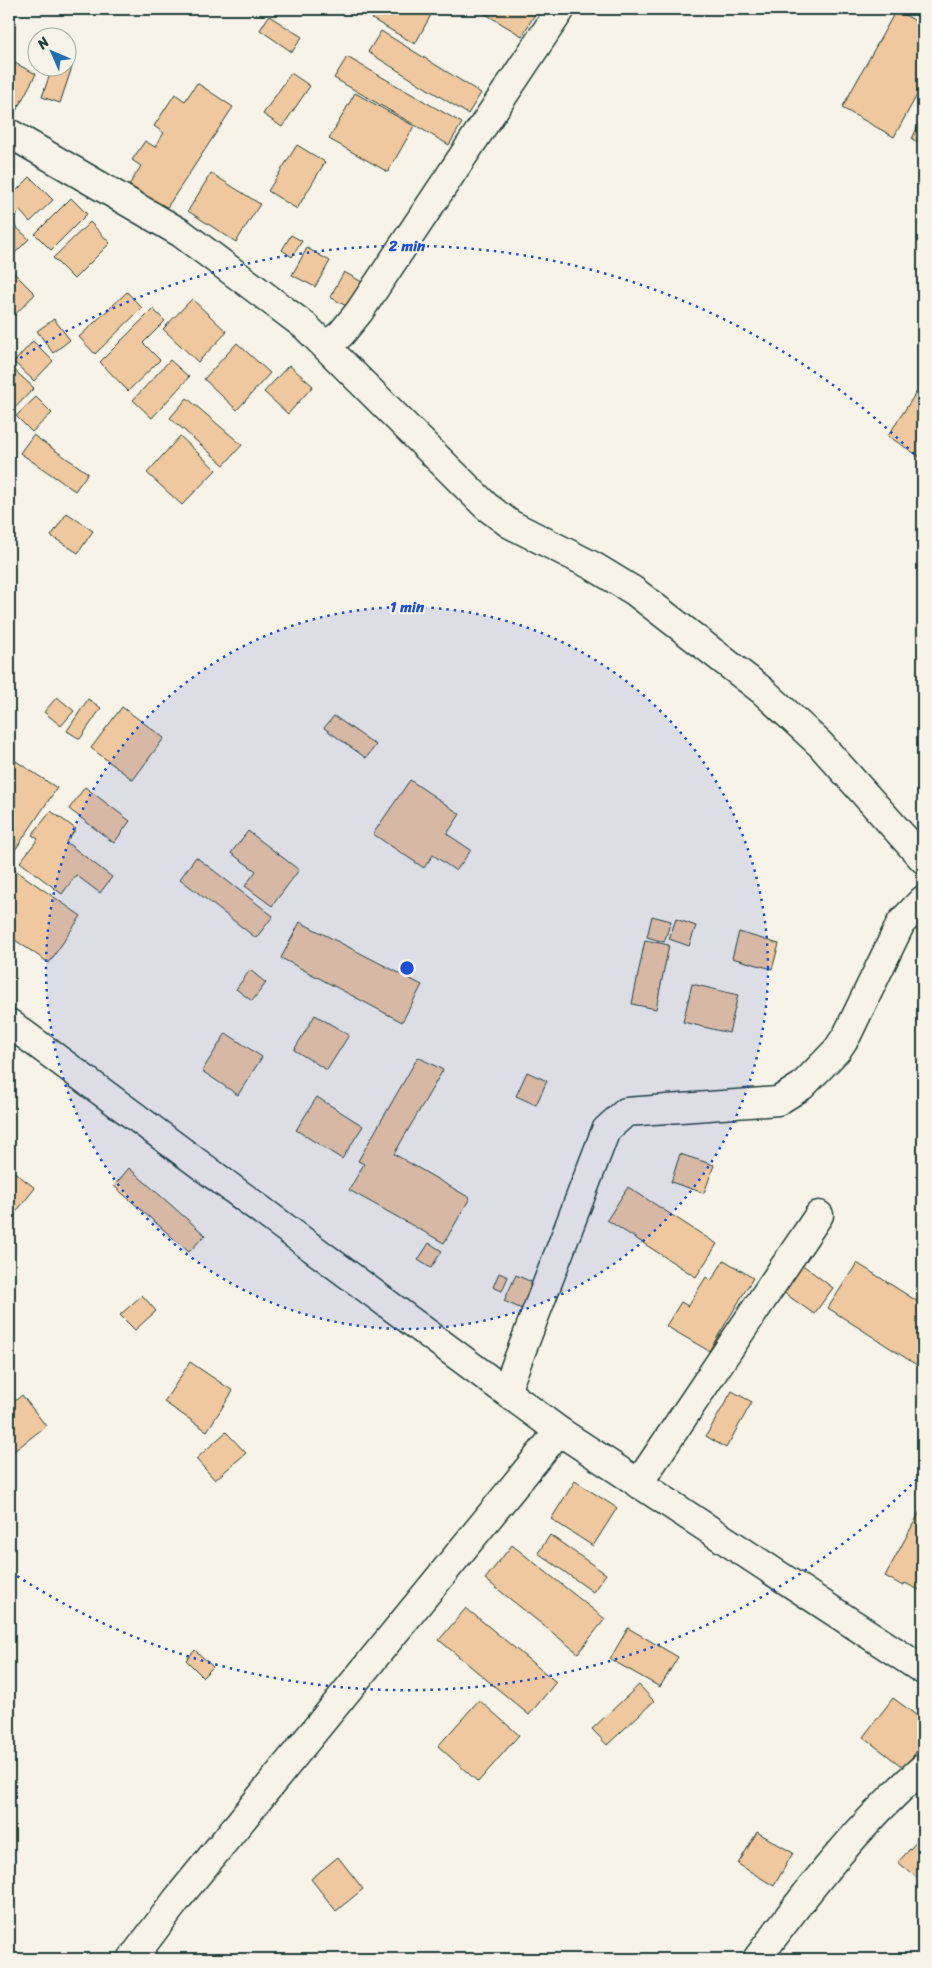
<svg xmlns="http://www.w3.org/2000/svg" width="932" height="1968" viewBox="0 0 932 1968" font-family="Sriracha,sans-serif">
<style>
.building{fill:#efc89f;stroke:#1f3d34}
.lines{fill:none;stroke-linecap:round;stroke-linejoin:round}
.street-casing{stroke:#1f3d34;stroke-width:31}
.secondary-casing{stroke:#1f3d34;stroke-width:31}
.street{stroke:#f7f3e8;stroke-width:28}
.secondary{stroke:#f7f3e8;stroke-width:28}
.ring{fill:none;stroke:#1d4ed8;stroke-width:2.5;stroke-dasharray:2.5 5}
.centre{fill:#1d4ed8;stroke:#f7f3e8;stroke-width:2.5}
.ring-label{font-size:15px;text-anchor:middle;font-weight:bold;fill:#1d4ed8;stroke:#f7f3e8;stroke-width:4.5;stroke-linejoin:round;paint-order:stroke}
</style>
<rect width="100%" height="100%" fill="#f7f3e8"/>
<filter id="ink" filterUnits="userSpaceOnUse"><feTurbulence type="fractalNoise" baseFrequency=".02" numOctaves="2"/><feDisplacementMap in="SourceGraphic" scale="10" xChannelSelector="R" yChannelSelector="G"/><feConvolveMatrix kernelMatrix="1 2 1 2 8 2 1 2 1" color-interpolation-filters="sRGB"/></filter>
<g filter="url(#ink)">
<path class="building" d="M378,9H424L432,13L415,44L372,19Z
M477,9H533L537,11L522,36Z
M896,10L923,25V84L894,137L842,108Z
M269,16L302,37L292,52L260,30Z
M381,31L481,93L468,114L368,52Z
M347,57L462,123L449,145L334,78Z
M9,60L36,74L15,113L9,110Z
M68,66L72,67L60,103L42,97L52,68Z
M291,73L310,86L282,127L263,114Z
M197,83L233,107L166,209L129,185L141,166L132,160L145,141L155,147L164,133L154,126L175,94L185,101Z
M355,93L414,126L388,172L329,139Z
M923,115V145L912,139Z
M297,145L325,162L297,209L268,191Z
M211,173L260,204L236,242L188,211Z
M30,177L53,200L30,222L20,211L9,222V198Z
M71,198L87,214L51,250L35,234Z
M90,222L110,243L74,279L53,258Z
M14,225L29,239L9,259V230Z
M291,235L302,241L292,257L282,250Z
M307,248L330,261L315,287L292,275Z
M12,271L35,294L9,321V273Z
M344,272L362,282L348,307L330,297Z
M127,292L142,308L95,354L79,337Z
M192,299L227,332L198,362L163,329Z
M153,309L165,321L143,343L160,360L128,391L100,362Z
M54,319L70,340L53,353L37,331Z
M33,341L53,361L34,381L14,362Z
M237,343L270,373L237,410L204,379Z
M170,360L189,377L152,418L133,400Z
M9,365L34,388L12,411L9,408Z
M289,365L313,386L288,414L264,392Z
M923,382V459L888,436Z
M36,397L52,413L32,432L16,416Z
M187,398L242,445L224,465L170,418Z
M33,435L88,473L75,491L20,453Z
M180,436L216,470L182,505L147,473Z
M67,513L93,531L78,553L51,536Z
M57,697L74,711L61,726L44,712Z
M88,699L101,708L80,739L67,731Z
M122,707L164,738L133,780L91,748Z
M334,716L376,745L366,758L324,728Z
M16,761L57,788L9,859V772Z
M410,780L460,814L447,834L471,850L456,871L433,855L424,868L373,834Z
M85,787L130,821L114,843L69,809Z
M51,811L76,829L66,842L112,877L100,893L76,875L62,894L20,862L38,839L32,835Z
M248,831L299,870L272,906L245,886L256,871L231,853Z
M196,857L273,916L256,938L180,879Z
M15,870L81,916L49,963L9,936V879Z
M652,916L671,921L664,942L647,937Z
M676,919L696,926L689,946L669,939Z
M300,922L422,985L402,1022L281,958Z
M739,932L779,944L772,969L732,958Z
M645,940L669,945L656,1009L632,1004Z
M250,970L266,983L252,1001L236,989Z
M692,984L738,995L729,1033L683,1022Z
M315,1015L349,1035L327,1070L294,1050Z
M226,1033L262,1057L238,1095L202,1071Z
M418,1057L443,1070L394,1154L470,1198L444,1243L349,1190L364,1164L358,1161Z
M527,1072L547,1081L536,1105L516,1096Z
M317,1097L363,1126L342,1159L296,1130Z
M680,1154L714,1165L704,1193L671,1182Z
M9,1168L35,1188L9,1221Z
M129,1168L205,1235L189,1252L114,1186Z
M628,1187L717,1244L696,1277L607,1220Z
M429,1243L442,1251L431,1268L418,1260Z
M724,1260L753,1278L709,1351L666,1326L681,1302L688,1306L706,1277L711,1281Z
M800,1263L833,1288L814,1314L780,1290Z
M857,1263L923,1305V1369L828,1308Z
M499,1273L508,1277L502,1291L493,1287Z
M516,1275L536,1284L524,1310L504,1301Z
M142,1295L156,1311L135,1330L120,1315Z
M190,1362L233,1391L207,1431L164,1402Z
M732,1391L752,1402L726,1448L706,1436Z
M22,1395L46,1426L9,1455V1406Z
M226,1432L246,1453L215,1480L196,1459Z
M575,1481L617,1508L593,1546L551,1519Z
M923,1506V1592L905,1583L903,1586L885,1576Z
M550,1535L606,1574L593,1592L538,1553Z
M512,1545L605,1619L578,1653L485,1579Z
M466,1608L556,1682L529,1715L439,1640Z
M628,1628L678,1657L660,1687L610,1659Z
M195,1650L213,1667L203,1677L186,1660Z
M639,1685L654,1701L607,1745L592,1729Z
M893,1698L923,1720V1743L904,1768L863,1737Z
M479,1700L519,1735L478,1782L438,1746Z
M757,1832L793,1853L774,1886L738,1864Z
M923,1835V1873L918,1879L898,1862Z
M338,1857L363,1889L336,1911L311,1879Z"/>
<g class="lines">
<defs>
<path id="street" d="M9,133L181,233L305,326L486,506L510,524L593,566L634,591L763,691L820,744L923,859
M326,346L341,334L359,312L561,9
M506,1391L606,1130L626,1112L778,1101L802,1086L837,1050L847,1035L901,923L923,900
M638,1484L819,1215
M132,1959L178,1898L559,1431
M757,1959C807,1891 859,1824 923,1768"/>
<path id="secondary" d="M9,1023L559,1431L923,1670"/>
</defs>
<use href="#street" class="street-casing"/>
<use href="#secondary" class="secondary-casing"/>
<use href="#street" class="street"/>
<use href="#secondary" class="secondary"/>
</g>
</g>
<circle cx="407" cy="968" r="361" fill="#1d4ed8" fill-opacity=".12"/>
<g class="ring">
<circle cx="407" cy="968" r="361"/>
<path d="M922 1474A722 722 0 0 1 14 1574M14 362A722 722 0 0 1 922 462"/>
</g>
<circle cx="407" cy="968" r="8" class="centre"/>
<g class="ring-label">
<text x="407" y="251">2 min</text>
<text x="407" y="612">1 min</text>
</g>
<rect width="932" height="1968" fill="none" stroke="#f7f3e8" stroke-width="30"/>
<rect x="15" y="15" width="902" height="1938" fill="none" stroke="#1f3d34" stroke-width="2" filter="url(#ink)"/>
<g transform="translate(52 52) rotate(315)"><circle r="24" fill="#f7f3e8" stroke="#a1aaa0"/>
<path d="M0-4L9 19L0 12L-9 19Z" fill="#1f6fb2"/>
<text y="-8" font-size="14" font-weight="bold" text-anchor="middle" fill="#1f3d34">N</text>
</g>
</svg>
